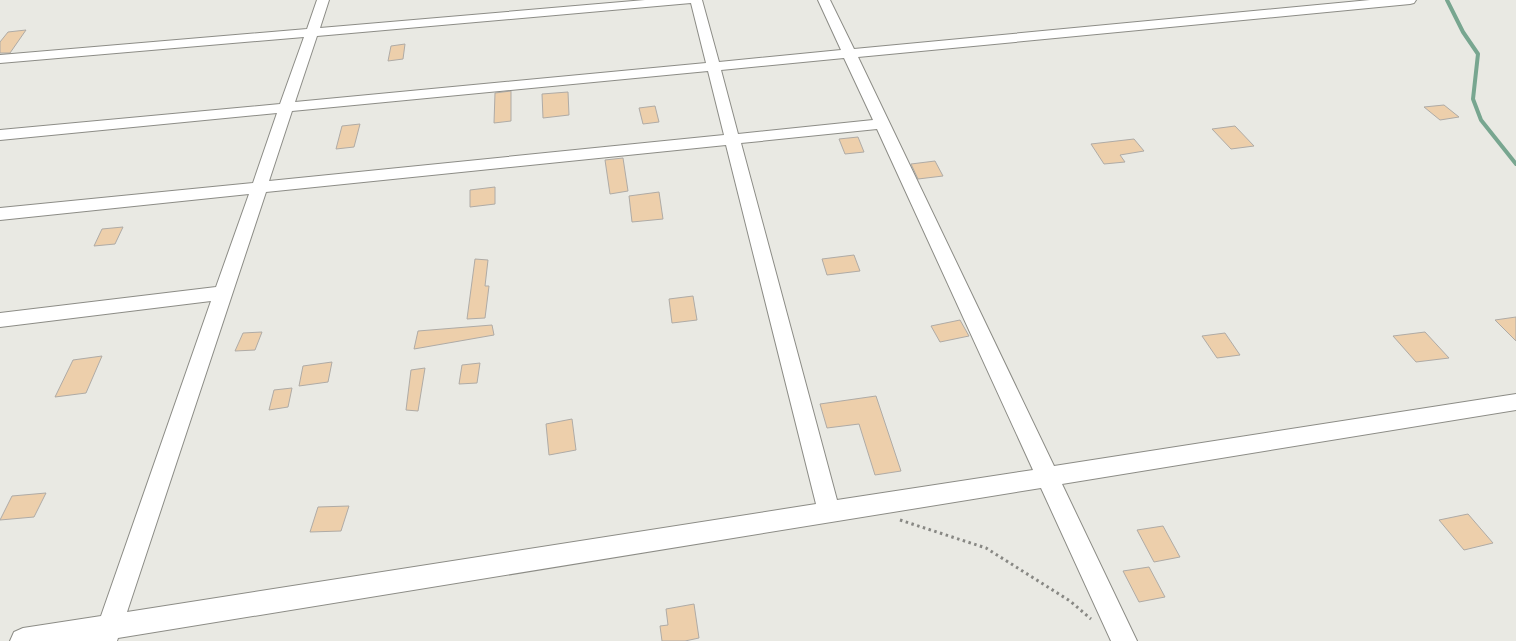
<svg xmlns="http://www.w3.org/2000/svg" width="1516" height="641" viewBox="0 0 1516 641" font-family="Karla,sans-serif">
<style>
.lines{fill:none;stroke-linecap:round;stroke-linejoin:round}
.stream{stroke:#78a690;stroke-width:4}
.building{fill:#edcfab;stroke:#afaba6}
.street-casing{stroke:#8c8c86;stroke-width:2}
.path{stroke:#888884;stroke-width:3;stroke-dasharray:2.5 3.5;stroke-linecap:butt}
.street{fill:#fff;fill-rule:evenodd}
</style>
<rect width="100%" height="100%" fill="#e9e9e3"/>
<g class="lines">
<path class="stream" d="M1447,0L1463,32L1478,54L1473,99L1481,120L1516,164"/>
</g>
<path class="building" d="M26,30L10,53H0V42L8,32Z
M405,44L403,59L388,61L391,46Z
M511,91V121L494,123L495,93Z
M568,92L569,115L543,118L542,94Z
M1444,105L1459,117L1440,120L1424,107Z
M655,106L659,122L643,124L639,108Z
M360,124L354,147L336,149L342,126Z
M1235,126L1254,146L1231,149L1212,129Z
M858,137L864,152L845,154L839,139Z
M1134,139L1144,151L1120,155L1125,162L1104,164L1091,144Z
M623,158L628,191L610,194L605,160Z
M935,161L943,176L918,179L911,164Z
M495,187V204L470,207V190Z
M659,192L663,219L632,222L629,196Z
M123,227L115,244L94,246L102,229Z
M854,255L860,271L827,275L822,259Z
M475,259L488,260L485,286H489L485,318L467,319Z
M693,296L697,320L672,323L669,299Z
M1516,317V341L1495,320Z
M960,320L969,336L940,342L931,326Z
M492,325L494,335L414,349L418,331Z
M262,332L255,350L235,351L243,333Z
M1425,332L1449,358L1416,362L1393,336Z
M1225,333L1240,355L1217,358L1202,336Z
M102,356L86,393L55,397L73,360Z
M332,362L328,382L299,386L303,366Z
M480,363L477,383L459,384L462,365Z
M425,368L418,411L406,410L411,370Z
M292,388L288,407L269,410L274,390Z
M876,396L901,471L875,475L859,424L827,428L820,404Z
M572,419L576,450L549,455L546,424Z
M46,493L34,517L0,520L12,496Z
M349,506L341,531L310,532L318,507Z
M1468,514L1493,543L1464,550L1439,520Z
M1163,526L1180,557L1154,562L1137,530Z
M1149,567L1165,597L1139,602L1123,571Z
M694,604L699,638L685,641H662L660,626L668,625L666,609Z"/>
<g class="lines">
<defs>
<path id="street" d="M317,0H329L320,28L645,0H702L719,62L841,50L818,0H830L854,49L1370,0H1416L1414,3L1410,4L858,57L1054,466L1516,394V410L1062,484L1137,641H1111L1041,488L118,638L117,641H10L14,632L23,628L101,616L211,301L0,327V313L216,287L249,194L0,220V208L253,183L277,113L0,140V130L280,104L304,37L0,63V55L307,29ZM691,3L706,63L295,102L317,36ZM844,58L873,120L738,134L721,70ZM708,71L724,135L269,181L292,111ZM877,129L1033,470L837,500L741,143ZM726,145L816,504L127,612L266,192Z"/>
</defs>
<use href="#street" class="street-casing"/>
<path class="path" d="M900,520L986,548L1070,601L1091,619"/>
<use href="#street" class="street"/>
</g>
</svg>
